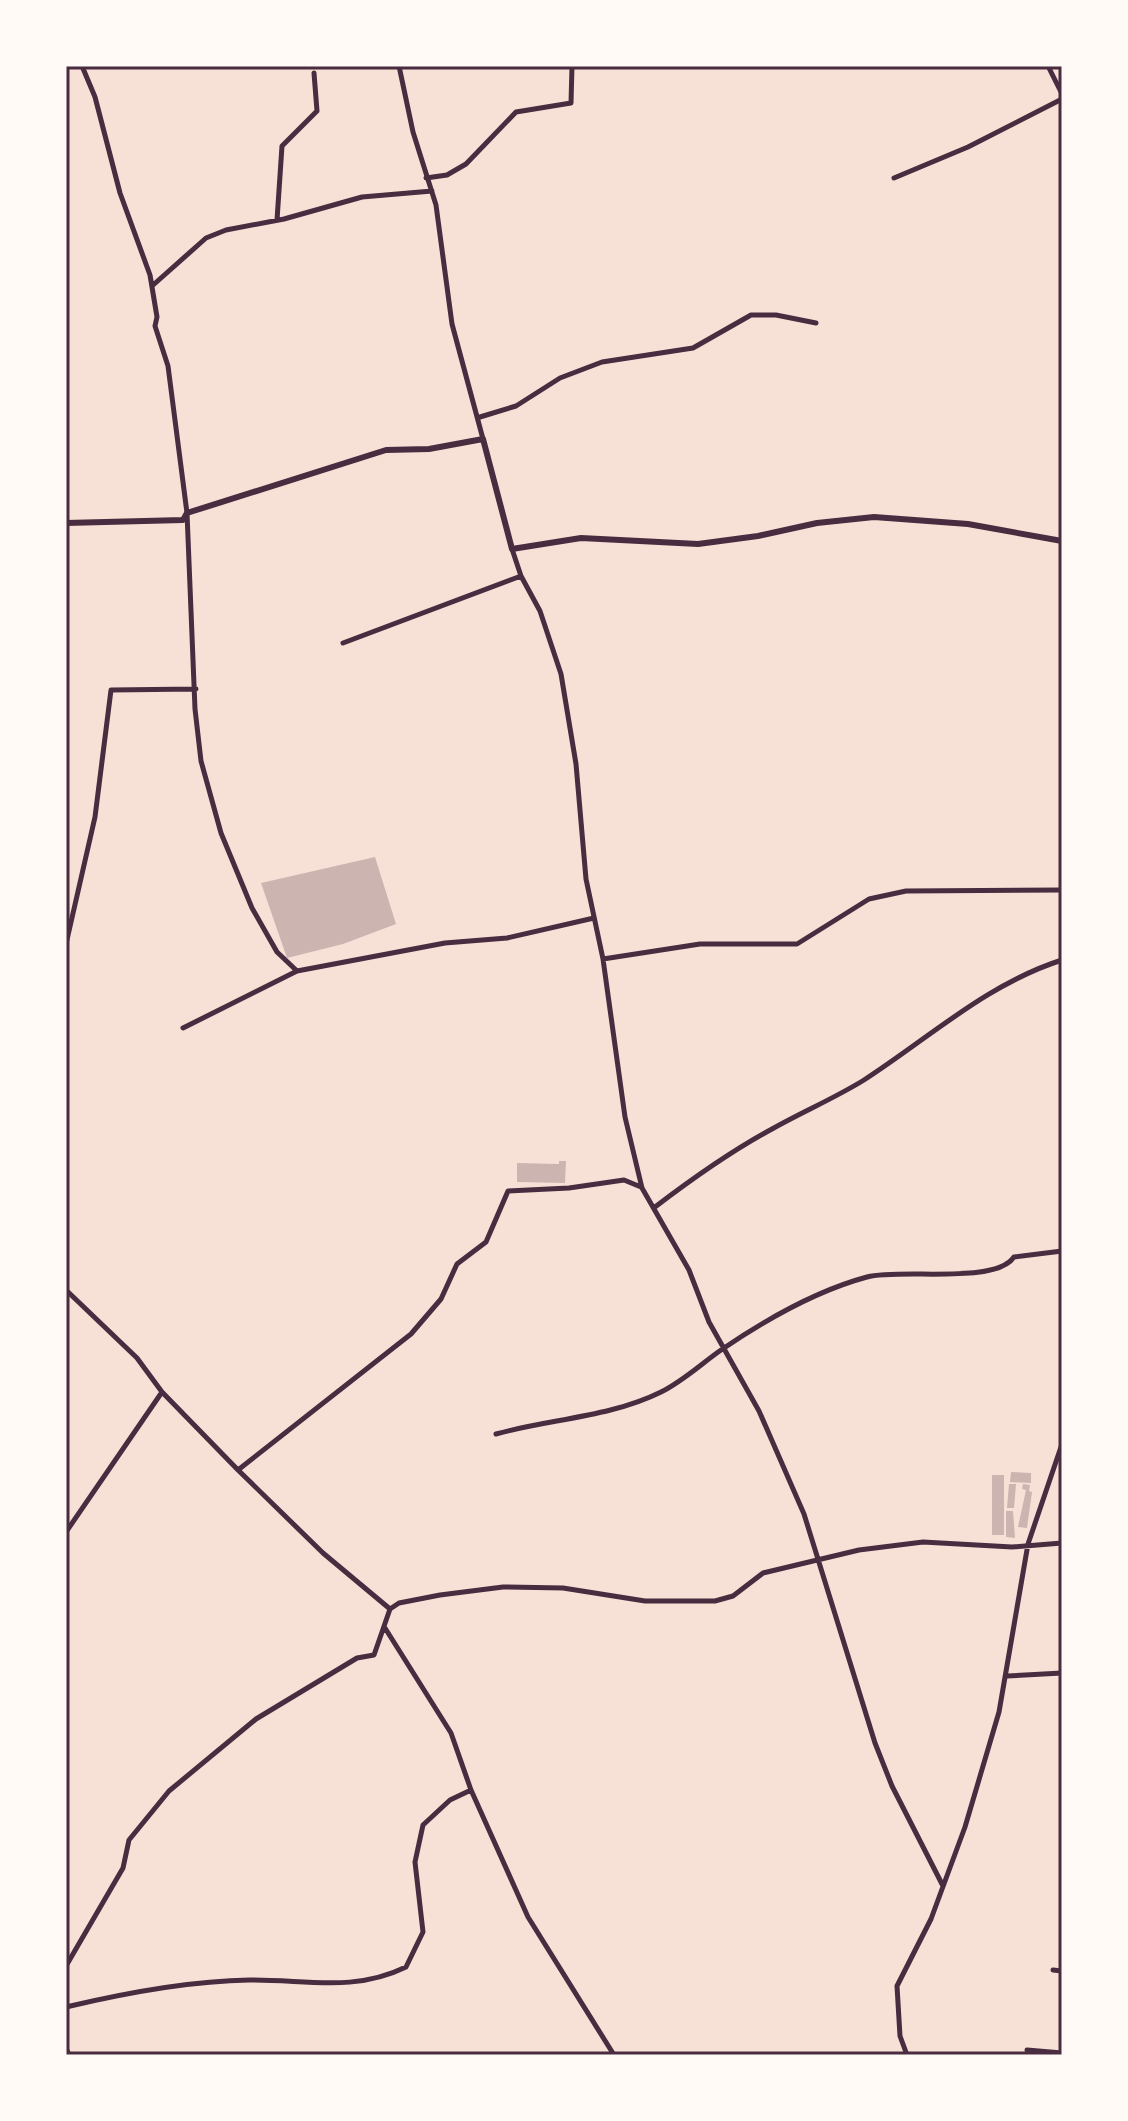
<svg xmlns="http://www.w3.org/2000/svg" width="1128" height="2121" viewBox="0 0 1128 2121" font-family="Ubuntu,sans-serif">
<style>
.building{fill:#ccb4b1}
.lines{fill:none;stroke-linecap:round;stroke-linejoin:round}
.minor{stroke:#4a2c40;stroke-width:5}
.tertiary{stroke:#4a2c40;stroke-width:6}
.neatline{fill:none;stroke:#4a2c40;stroke-width:3}
</style>
<rect width="100%" height="100%" fill="#f7e1d7"/>
<path class="building" d="M375,857L396,924L343,944L287,958L261,883Z
M559,1161H566L565,1183L517,1182V1163L559,1164Z
M1011,1472L1031,1473V1483L1010,1482Z
M992,1475H1004V1535H992Z
M1009,1484H1016L1014,1508H1007Z
M1023,1484L1030,1485L1029,1491L1032,1492L1027,1528L1018,1527L1026,1490L1022,1489Z
M1006,1511H1013L1015,1538L1006,1537Z"/>
<g class="lines">
<path class="minor" d="M82,66L95,97L120,193L150,275L157,317L155,326L168,366L187,513L195,709L201,761L221,833L252,908L277,952L297,971
M399,66L413,132L436,205L452,324L483,439
M1048,66L1062,94
M426,178L447,175L466,164L516,112L571,103L572,66
M894,178L968,147L1062,99
M277,220L282,146L317,111L314,73
M152,286L206,238L226,230L284,219L362,197L432,191
M480,417L516,406L560,378L602,362L693,348L751,315H776L816,323
M512,549L521,576L540,611L561,674L576,764L586,879L603,959L625,1117L642,1188L689,1270L709,1322L759,1411L804,1514L875,1743L892,1786L943,1886
M343,643L521,576
M66,944L95,817L111,690L196,689
M603,959L700,944H797L869,899L906,891L1062,890
M183,1028L297,971L445,943L507,938L594,918
M655,1207C693,1178 731,1151 772,1129C802,1112 835,1098 864,1080C929,1038 987,984 1062,960
M66,1290L137,1358L162,1392L238,1470L323,1553L390,1609
M496,1434C550,1419 611,1417 661,1392C683,1381 701,1364 721,1350C765,1320 815,1291 867,1277C902,1268 995,1285 1014,1257L1062,1251
M238,1470L411,1334L441,1299L457,1264L486,1242L508,1191L569,1188L624,1180L641,1187
M66,1532L162,1392
M385,1628L451,1733L471,1790L528,1917L614,2055
M1007,1676L1062,1673
M66,1966L123,1868L129,1840L169,1791L256,1719L357,1658L374,1655L390,1609L399,1603L440,1595L503,1587L563,1588L645,1601H715L733,1596L763,1573L859,1550L923,1542L1012,1547L1062,1543
M1053,1970L1062,1971
M66,2007C125,1993 187,1981 249,1980C304,1979 353,1993 406,1967L423,1932L415,1862L423,1825L450,1800L471,1790
M66,2048L69,2055
M1027,2050L1062,2053
M907,2055L900,2036L897,1986L931,1919L965,1827L999,1712L1028,1544L1062,1444"/>
<path class="tertiary" d="M66,523L183,520L187,513L386,450L429,449L483,439L512,549L581,538L698,544L758,536L817,523L874,517L968,524L1062,541"/>
</g>
<rect width="1128" height="2121" fill="none" stroke="#fffaf5" stroke-width="136"/>
<rect x="68" y="68" width="992" height="1985" class="neatline"/>
</svg>
